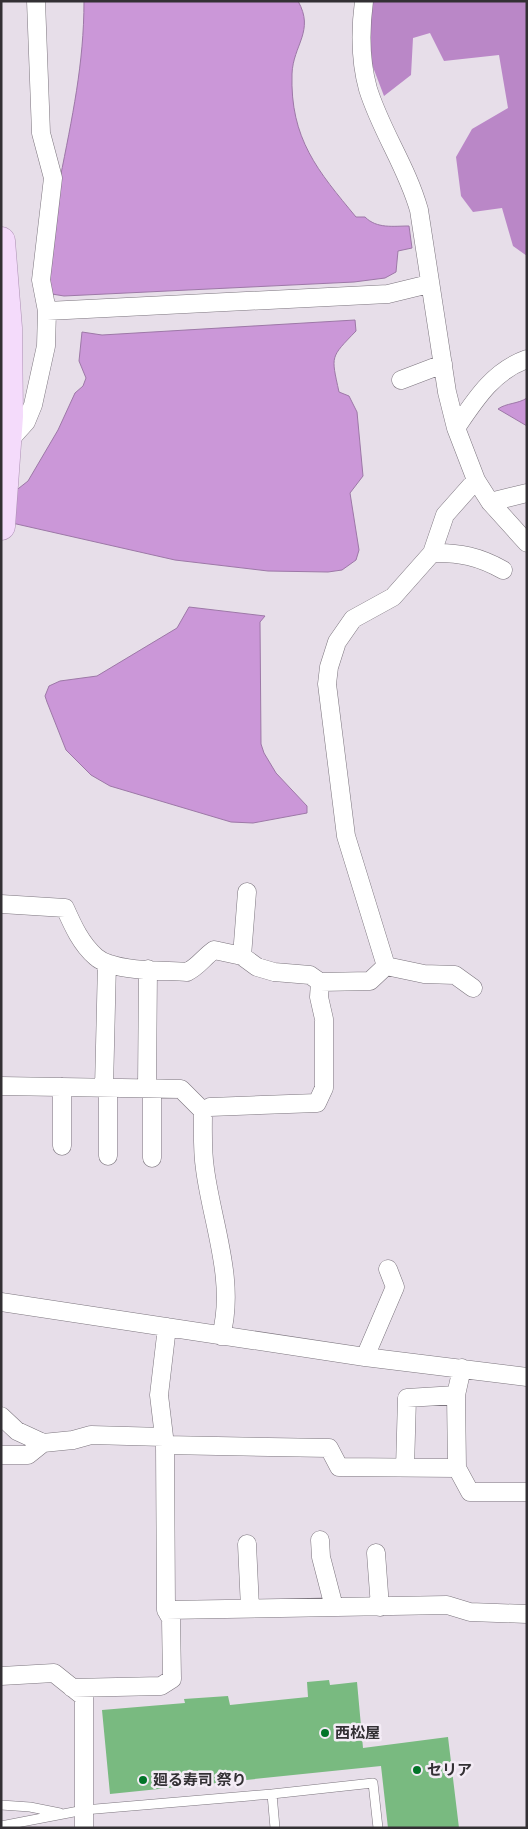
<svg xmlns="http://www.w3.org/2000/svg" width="528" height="1829" viewBox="0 0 528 1829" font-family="'IBM Plex Serif','Noto Sans JP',serif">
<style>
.forest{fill:#ba87c7}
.water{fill:#cb97d8;stroke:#9d78a7}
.building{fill:#79ba80}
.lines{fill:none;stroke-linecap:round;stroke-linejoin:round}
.lane-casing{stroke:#7c757e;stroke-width:10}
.street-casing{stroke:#7c757e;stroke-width:19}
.primary-casing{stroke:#ac90b3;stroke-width:29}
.lane{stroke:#fff;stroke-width:9}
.street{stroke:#fff;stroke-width:18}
.primary{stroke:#f4dbfb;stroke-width:28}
.poi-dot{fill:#027428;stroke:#f4ecf6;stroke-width:2}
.labels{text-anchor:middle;stroke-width:5;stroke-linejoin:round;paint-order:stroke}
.poi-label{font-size:15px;font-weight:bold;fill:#333034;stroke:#f4ecf6;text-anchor:start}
</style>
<rect width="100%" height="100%" fill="#e7dee9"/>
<path class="forest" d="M371,1H527V256L513,246L502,208L473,212L461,196L456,157L472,129L508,108L499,55L444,61L430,33L413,38L411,75L384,96L368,54Z"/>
<path class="water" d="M84,1H298C315,31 293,45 292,74C290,139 318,171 356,217H365C377,229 393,226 409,226L412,248L398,251L396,272L385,278L354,282L64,296L52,294L48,289C52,253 52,214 60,179C72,118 84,64 84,1Z
M355,320L356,331C330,358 331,355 339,392L349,396L357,412L363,476L350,493L359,550L356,560L342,570L328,572L268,571L175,560L12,523L14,492L28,481L58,430L75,393L83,386L86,378L79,361L82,332L102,335Z
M527,398V426L498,409C506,403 518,404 527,398Z
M189,607L265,616L260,622L261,744L264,753L276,773L307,806V813L253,823L231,822L110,786L91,775L66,750L47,702L45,696L49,686L60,681L97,676L177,628Z"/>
<path class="building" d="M329,1680L330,1685L357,1682L363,1748L448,1737L459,1828H388L381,1766L110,1794L102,1710L185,1703L184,1699L228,1696L230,1705L308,1697L307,1682Z"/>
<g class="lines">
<defs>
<path id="lane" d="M272,1794L373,1783L378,1828
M1,1805L30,1807L60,1813
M1,1826L84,1810L272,1794L275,1828"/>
<path id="street" d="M364,1C360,31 360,60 368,89C381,131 407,167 419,210L447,392L456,428L476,480L490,502L527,543
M47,311L388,294L429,284
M401,380L443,364
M456,428C475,400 493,371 527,359
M8,442L26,422L33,405L46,346L47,311L41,280L53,178L41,133L36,1
M490,502L527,493
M432,553C459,552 480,557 503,570
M1,904L65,908C73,926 81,944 96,957C113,972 164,970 187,972C198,967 204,957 214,950L242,956L257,967L274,972L310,975L320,982L370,981L386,966L346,836L327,684L329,667L337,642L353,619L393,597L432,553L445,515L476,480
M242,956L247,892
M386,966L424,974L455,975L473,988
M1,1086L181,1089L203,1111
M104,1088L107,963
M108,1088V1156
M147,1088L148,969
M62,1146V1087
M152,1158V1088
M1,1302L365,1357L527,1377
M221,1336C236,1281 212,1223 205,1169C202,1150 203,1130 203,1111L210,1107L317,1103L324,1088V1019L319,997L320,982
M365,1357L395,1287L388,1269
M1,1416L17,1431L43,1443
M165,1445L329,1448L339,1467L457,1468L456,1395L462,1368
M1,1455H28L43,1443L73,1440L91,1435L164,1437
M405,1468L407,1398L456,1395
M457,1468L470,1492H527
M320,1540L321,1557L334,1607
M247,1544L250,1608
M376,1553L380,1607
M166,1610L447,1605L470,1612L527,1614
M1,1676L54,1673L84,1697V1828
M72,1688L161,1686L172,1679L171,1619L166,1610L165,1445L159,1395L167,1327"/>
<path id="primary" d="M1,241L8,328L9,416L1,526"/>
</defs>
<use href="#lane" class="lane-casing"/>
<use href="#street" class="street-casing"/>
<use href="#primary" class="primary-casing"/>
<use href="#lane" class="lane"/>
<use href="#street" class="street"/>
<use href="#primary" class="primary"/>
</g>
<g class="poi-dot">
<circle cx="325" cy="1733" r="5"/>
<circle cx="417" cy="1770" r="5"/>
<circle cx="143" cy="1780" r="5"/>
</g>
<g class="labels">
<g class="poi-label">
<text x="335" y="1738">西松屋</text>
<text x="427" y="1775">セリア</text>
<text x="153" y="1785">廻る寿司 祭り</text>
</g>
</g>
<rect width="528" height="1829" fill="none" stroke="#333034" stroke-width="5"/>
</svg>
